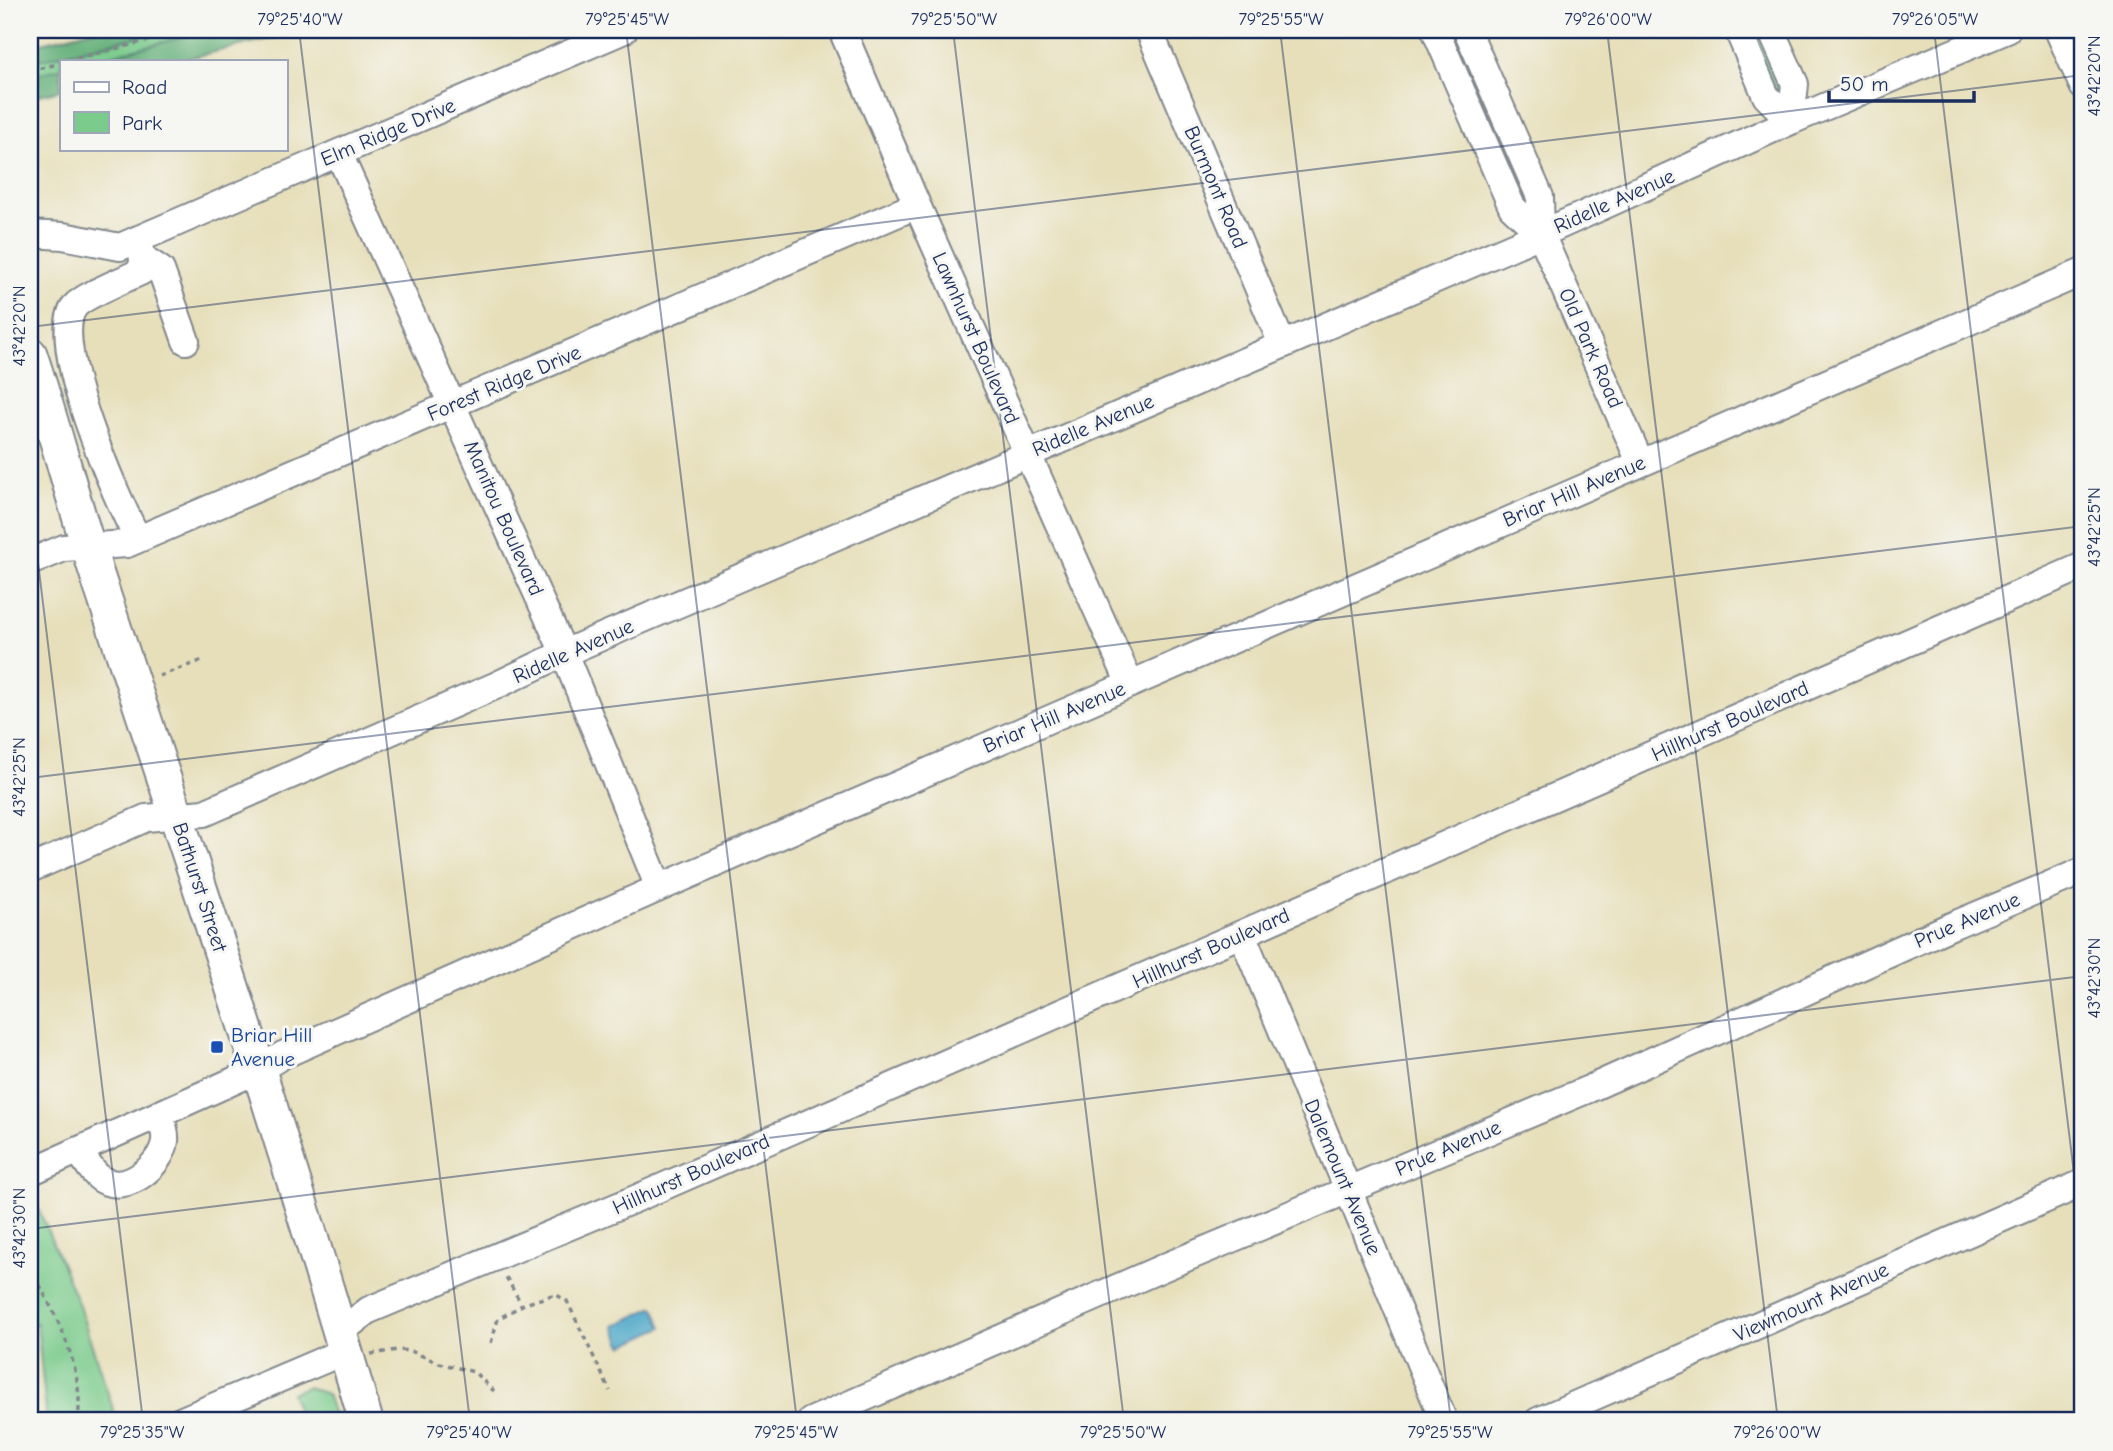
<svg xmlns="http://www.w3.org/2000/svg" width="2113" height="1451" viewBox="0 0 2113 1451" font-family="'Comic Neue',sans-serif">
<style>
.green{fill:#7bcb8c;stroke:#4b7d75;stroke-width:2}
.forest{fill:#64af78;stroke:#406f6b;stroke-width:2}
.water{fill:#48a6c7;stroke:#326a92;stroke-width:2}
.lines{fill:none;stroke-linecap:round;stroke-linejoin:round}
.minor-casing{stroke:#81878c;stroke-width:30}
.major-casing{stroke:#81878c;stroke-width:37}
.path{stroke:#81878c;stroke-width:3.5;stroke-dasharray:5 5;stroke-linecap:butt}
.minor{stroke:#fff;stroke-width:26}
.major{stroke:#fff;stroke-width:33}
.ticks{fill:none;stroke:#1b2f5e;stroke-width:2;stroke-opacity:0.45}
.transit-dot{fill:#1a4fb4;stroke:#f6f6f2;stroke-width:2.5}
.labels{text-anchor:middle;stroke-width:6;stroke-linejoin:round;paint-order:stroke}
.street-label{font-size:21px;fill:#1b2f5e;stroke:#f6f6f2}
.transit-label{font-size:21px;fill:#164399;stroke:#f6f6f2;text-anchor:start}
.neatline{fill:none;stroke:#1b2f5e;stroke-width:2.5}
.ticks-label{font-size:18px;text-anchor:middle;fill:#1b2f5e}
</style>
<rect width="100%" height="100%" fill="#f6f6f2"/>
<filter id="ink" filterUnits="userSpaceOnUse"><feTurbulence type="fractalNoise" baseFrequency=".0143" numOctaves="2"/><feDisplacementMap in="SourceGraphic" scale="14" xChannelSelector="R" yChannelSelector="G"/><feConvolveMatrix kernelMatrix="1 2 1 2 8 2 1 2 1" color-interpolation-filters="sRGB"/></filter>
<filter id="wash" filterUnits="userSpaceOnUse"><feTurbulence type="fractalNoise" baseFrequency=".00686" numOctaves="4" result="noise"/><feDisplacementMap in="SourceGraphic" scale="28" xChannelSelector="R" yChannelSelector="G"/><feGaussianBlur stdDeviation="1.57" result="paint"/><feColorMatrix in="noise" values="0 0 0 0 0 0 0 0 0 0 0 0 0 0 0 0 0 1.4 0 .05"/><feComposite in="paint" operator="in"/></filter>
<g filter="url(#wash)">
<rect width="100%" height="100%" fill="#e7dfba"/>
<path class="green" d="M93,30H305L177,61H61V90L30,97V46Z
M1444,30H1458L1530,194L1527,204L1521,203Z
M1749,30H1763L1786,84L1783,93H1777Z
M31,1191L78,1303L117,1421H47L37,1323L30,1326Z
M307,1387L327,1394L336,1421H302L291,1393Z"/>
<path class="forest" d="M93,30H167L30,62V46Z
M211,30H305L177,61H87Z
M61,68V90L30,97V76Z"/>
<path class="water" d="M654,1307L663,1327L623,1346L614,1326Z"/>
</g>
<g filter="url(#ink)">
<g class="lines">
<defs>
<path id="minor" d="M842,30L917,205L1130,684
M1149,30L1282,344
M1435,30L1512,207L1541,234
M1467,30L1540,197L1541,234L1640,462
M1738,30L1766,96L1791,121
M1771,30L1795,84L1791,121
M2058,30L2083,86
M339,154L564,653L659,888
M30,234L63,236L120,247L624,30
M138,239L143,258L142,271C128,278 83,296 75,306C46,340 118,502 138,539
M143,258L161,270L186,341
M30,562L64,548L127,544L917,205
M30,869L146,818L204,813L495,686L564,653L1541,234L1791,121L2007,30
M1242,934L1444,1421
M78,1150C85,1159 93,1175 103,1180C127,1194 162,1165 165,1141C166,1132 162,1122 159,1114
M30,1172L258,1070L283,1055L659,888L2083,272
M340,1332L369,1310L635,1199L2083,566
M180,1421L345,1351
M811,1421L1167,1266L1589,1089L1951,926L2083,871
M1538,1421L2083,1183"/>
<path id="major" d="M30,354C56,432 76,512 102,590C193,866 285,1142 366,1421"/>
</defs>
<use href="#minor" class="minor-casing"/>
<use href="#major" class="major-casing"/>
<path class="path" d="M67,61L189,30
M30,71L61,63
M159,676L206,659
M30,1267C55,1314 85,1366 78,1421
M506,1277L522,1305
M491,1343L498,1319L522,1305L555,1294L567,1301L610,1391
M371,1354L398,1350L411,1351L439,1363L474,1372L494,1391"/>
<use href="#minor" class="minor"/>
<use href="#major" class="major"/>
</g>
</g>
<path class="ticks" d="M299,30L470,1421M626,30L797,1421M953,30L1124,1421M1280,30L1451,1421M1607,30L1778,1421M1934,30L2083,1247M30,327L2083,75M30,497L143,1421M30,778L2083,526M30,1229L2083,976"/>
<rect class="transit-dot" x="210" y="1040" width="14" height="14" rx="3.5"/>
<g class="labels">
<g class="street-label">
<text transform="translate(388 132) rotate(-23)" y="7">Elm Ridge Drive</text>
<text transform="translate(1216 187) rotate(67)" y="7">Burmont Road</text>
<text transform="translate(1614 201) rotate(-24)" y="7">Ridelle Avenue</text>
<text transform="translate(976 338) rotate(66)" y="7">Lawnhurst Boulevard</text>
<text transform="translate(1591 348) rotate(66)" y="7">Old Park Road</text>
<text transform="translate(504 383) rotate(-23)" y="7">Forest Ridge Drive</text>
<text transform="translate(1093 425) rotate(-23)" y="7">Ridelle Avenue</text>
<text transform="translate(1574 491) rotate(-23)" y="7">Briar Hill Avenue</text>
<text transform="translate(504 518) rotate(66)" y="7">Manitou Boulevard</text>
<text transform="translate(573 651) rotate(-24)" y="7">Ridelle Avenue</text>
<text transform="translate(1054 717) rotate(-23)" y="7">Briar Hill Avenue</text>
<text transform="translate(1730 721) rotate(-24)" y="7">Hillhurst Boulevard</text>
<text transform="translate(200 887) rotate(72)" y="7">Bathurst Street</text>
<text transform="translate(1967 920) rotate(-23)" y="7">Prue Avenue</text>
<text transform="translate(1211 948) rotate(-24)" y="7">Hillhurst Boulevard</text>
<text transform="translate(1448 1148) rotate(-23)" y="7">Prue Avenue</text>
<text transform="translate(691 1174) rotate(-24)" y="7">Hillhurst Boulevard</text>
<text transform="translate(1343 1177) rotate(67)" y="7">Dalemount Avenue</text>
<text transform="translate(1811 1302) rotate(-24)" y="7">Viewmount Avenue</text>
</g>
<g class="transit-label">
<text x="231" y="1042">Briar Hill<tspan x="231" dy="24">Avenue</tspan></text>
</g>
</g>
<rect width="2113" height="1451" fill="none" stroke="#f6f6f2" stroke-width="77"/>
<rect x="60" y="60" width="228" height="91" fill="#f6f6f2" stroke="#9ea6b7" stroke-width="2"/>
<rect x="74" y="82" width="35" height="10" fill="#ffffff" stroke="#9ea6b7" stroke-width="2"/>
<text x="122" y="94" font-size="21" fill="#1b2f5e">Road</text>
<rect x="74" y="112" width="35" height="21" fill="#7bcb8c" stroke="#9ea6b7" stroke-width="2"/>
<text x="122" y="130" font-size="21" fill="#1b2f5e">Park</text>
<path d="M1829 91v10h145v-10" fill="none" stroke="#1b2f5e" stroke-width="3.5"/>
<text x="1840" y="91" font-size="21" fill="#1b2f5e" stroke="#f6f6f2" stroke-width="5" paint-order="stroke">50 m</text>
<rect x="38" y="38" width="2036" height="1374" class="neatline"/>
<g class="ticks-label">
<text x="300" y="25">79°25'40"W</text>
<text x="627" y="25">79°25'45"W</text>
<text x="954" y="25">79°25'50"W</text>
<text x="1281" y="25">79°25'55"W</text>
<text x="1608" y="25">79°26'00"W</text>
<text x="1935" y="25">79°26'05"W</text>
<text transform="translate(2094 76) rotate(-90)" y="6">43°42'20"N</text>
<text transform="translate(19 326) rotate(-90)" y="6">43°42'20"N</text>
<text transform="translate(2094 527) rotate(-90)" y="6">43°42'25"N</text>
<text transform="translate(19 777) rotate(-90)" y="6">43°42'25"N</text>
<text transform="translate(2094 978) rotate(-90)" y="6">43°42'30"N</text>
<text transform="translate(19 1228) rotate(-90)" y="6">43°42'30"N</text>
<text x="142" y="1438">79°25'35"W</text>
<text x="469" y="1438">79°25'40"W</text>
<text x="796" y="1438">79°25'45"W</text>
<text x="1123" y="1438">79°25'50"W</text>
<text x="1450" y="1438">79°25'55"W</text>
<text x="1777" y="1438">79°26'00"W</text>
</g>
</svg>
